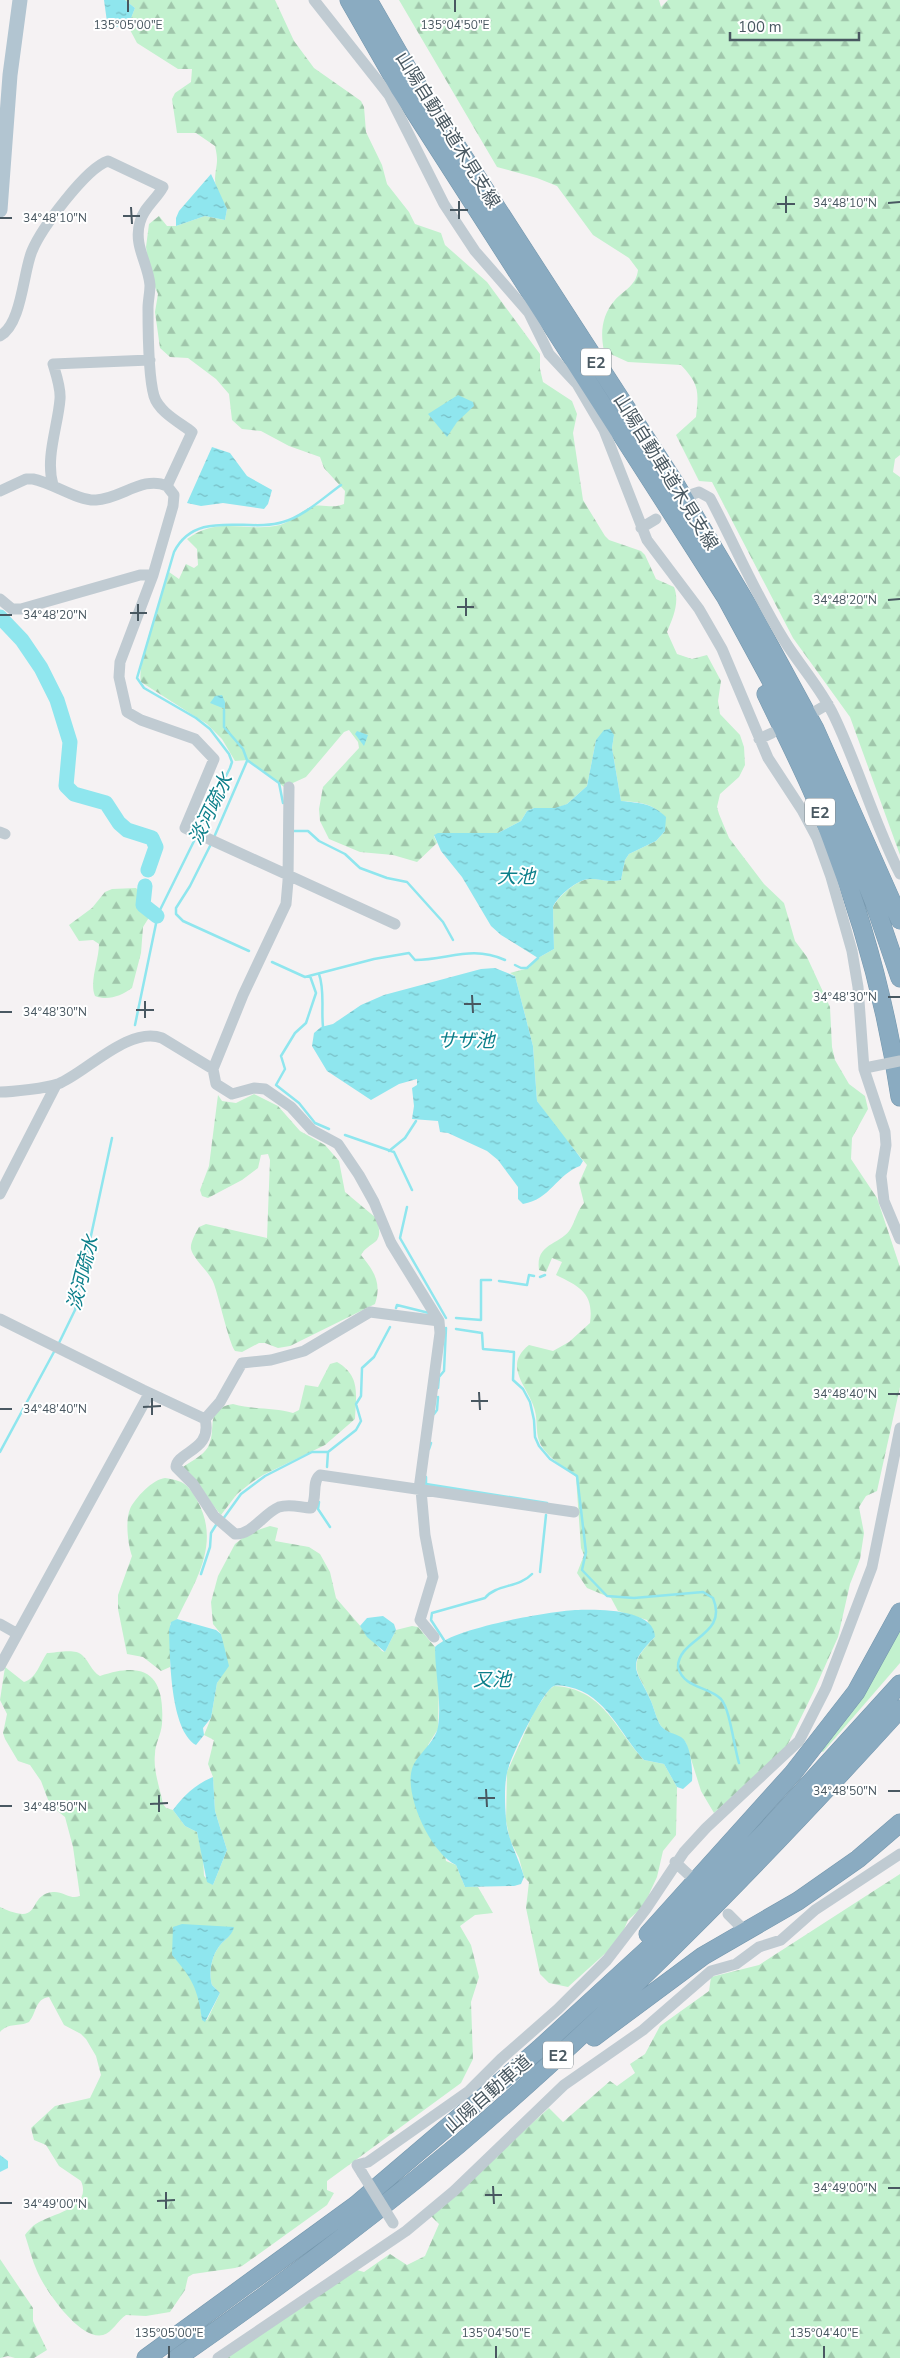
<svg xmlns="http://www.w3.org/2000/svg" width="900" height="2358" viewBox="0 0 900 2358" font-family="'Nunito Sans','Noto Sans JP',sans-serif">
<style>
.grass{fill:#c2f1ce}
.forest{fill:url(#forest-firs);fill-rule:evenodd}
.water{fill:url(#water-ripples)}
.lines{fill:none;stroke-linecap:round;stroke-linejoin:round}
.stream{stroke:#8fe6ee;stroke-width:2.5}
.river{stroke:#8fe6ee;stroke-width:15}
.highway-casing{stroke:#7597ad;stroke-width:19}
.minor{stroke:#c0cbd2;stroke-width:11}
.major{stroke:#b2c5d1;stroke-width:15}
.highway{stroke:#8aabc1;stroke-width:18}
.minor-bridge{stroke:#c0cbd2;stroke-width:11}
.ticks{fill:none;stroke:#495861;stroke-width:2}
.labels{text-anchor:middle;stroke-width:4;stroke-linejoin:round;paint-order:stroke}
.shield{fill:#fff;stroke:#808a90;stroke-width:1}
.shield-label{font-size:16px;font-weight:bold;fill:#495861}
.street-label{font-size:18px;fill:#495861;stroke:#fff}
.water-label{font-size:19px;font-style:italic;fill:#0c7f8a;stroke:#fff}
.ticks-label{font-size:12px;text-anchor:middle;fill:#495861;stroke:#fff;stroke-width:4;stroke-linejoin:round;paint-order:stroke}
</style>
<defs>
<pattern id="forest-firs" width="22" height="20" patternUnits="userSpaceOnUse" patternTransform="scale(1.25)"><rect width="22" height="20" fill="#c2f1ce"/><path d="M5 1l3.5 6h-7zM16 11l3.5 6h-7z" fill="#a0c6ab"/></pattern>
<pattern id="water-ripples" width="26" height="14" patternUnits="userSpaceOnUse" patternTransform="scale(1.25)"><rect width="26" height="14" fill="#8fe6ee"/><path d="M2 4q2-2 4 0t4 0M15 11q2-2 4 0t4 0" fill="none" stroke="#77bdc4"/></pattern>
</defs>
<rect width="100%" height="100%" fill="#f5f2f3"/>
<path class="grass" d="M900,1626V1663L823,1752L818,1749Z"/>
<path class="forest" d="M125,0H275L294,41L314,68L361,101L364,107L366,132L382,165L387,184L409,212L415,224L441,233L445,245L487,282L540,354V369L543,382L572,401L577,414L573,433L583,500L605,536L609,540L641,551L645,555L656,579L674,587C680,602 673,618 667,632L677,654L692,659L707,655L721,681L718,701L720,714L740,735L744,747L745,765L739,777L720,794L717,807L719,814L729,838L764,884L784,903L795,941L807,957L830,1007L832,1047L835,1060L849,1084L865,1096L868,1109L852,1138L851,1159L877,1198L900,1267V1387L877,1491L866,1496L859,1507L864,1533L860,1559L850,1584L838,1637L813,1693L785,1750L714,1813L701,1791L686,1743C680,1734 668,1735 661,1726C657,1721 654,1708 651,1701C637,1669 625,1667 655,1637L647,1620L618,1611L611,1598L587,1588L577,1573L584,1555L581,1548L576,1477C564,1466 549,1459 541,1445C535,1435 538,1422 535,1411C530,1388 501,1367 529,1345L553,1351L569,1342L590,1323C594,1294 581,1287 556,1275L562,1262L552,1258L546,1272L539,1270C535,1242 562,1245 571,1228C576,1219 577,1211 584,1203L579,1183L587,1165L557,1129L537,1101L533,1046L515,976L510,973L529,968L538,958L554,949L553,907C558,897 577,879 590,879C603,879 608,883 621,880L625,860L629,854L656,841L665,831V817C652,803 640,802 621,801L612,748L614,735L596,740L587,786L567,804L555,809L534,808L527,811L521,821L498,833L436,834L434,836L437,843L417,862L393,855L360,852L329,839L320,821L319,809L323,787L359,748L358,742L349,730L344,732L306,777L284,787L248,760L235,761L222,739L207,724L141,682C136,665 163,593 169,572L179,579L186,564L194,568L198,565L197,549L187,539C219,515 247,533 280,525C293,521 302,509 314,506C324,504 333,509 344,504L345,491L324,468L320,457L289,446L261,431L242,429L232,420L229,394L216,379L188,358L170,357L160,348L155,312L158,294L150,276L146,247L149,224L159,216L167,226H176L205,216L225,220L227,209C222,200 215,190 215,179C216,163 219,163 215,146L196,133H177L172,99L175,93L191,82L192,69H178L137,43L128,26L135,8Z
M399,0H659L661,7L668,0H900V455L895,459L893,472L900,477V855L850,717L793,638L712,482L699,481L676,435L696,417C699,391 699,384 681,365L628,362L604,351C600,332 602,315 615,300C625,289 636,286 638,270L629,258L593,235L557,186L537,178L497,167Z
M136,888L155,908L143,927L141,953L132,988C121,996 108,1001 95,996C89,982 99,960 99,944L93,940L79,941L69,925L92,908L105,892L112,889Z
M254,1094L278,1106L300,1131L325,1145L339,1161L345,1192L376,1218C386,1246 370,1240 361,1255C374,1271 382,1283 375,1304L290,1346L278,1348L265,1343H259L242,1352L235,1351C229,1343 219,1298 214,1284C210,1272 193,1259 191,1249C190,1242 196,1233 199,1227L206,1224L267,1238L270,1160L268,1154L261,1155L258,1168L242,1180L208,1198L202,1196L200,1190L209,1166L218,1095L222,1101L236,1103Z
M337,1362C361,1376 356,1395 355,1419L325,1445L263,1475L252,1482L237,1494L221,1515C206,1498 200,1479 180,1469C188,1463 203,1456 208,1447C218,1428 203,1409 233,1404C253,1410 274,1407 293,1413L299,1410L305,1385L318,1387L330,1364Z
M165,1478C184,1481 188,1484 197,1500C221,1543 196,1580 177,1619L170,1624V1667L161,1671L143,1657L127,1654L118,1609V1595L132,1556C128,1545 125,1521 130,1509C135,1498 153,1479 165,1478Z
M270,1526L278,1528L275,1541L309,1547L320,1554L330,1572L336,1598L382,1651L385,1652L396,1630L412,1626L418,1627L435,1647L439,1685L438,1729L428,1745L446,1861L456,1865L465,1887H478L493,1913L475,1915L460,1926L471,1945L479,1977L471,2002L473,2059L461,2083L327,2181V2190L334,2193L327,2205L242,2266L235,2268L193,2274L188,2277L185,2290L170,2312L146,2316L126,2315C118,2320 112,2333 103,2335C80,2341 45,2290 37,2271C32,2260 29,2247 25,2235C27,2232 30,2229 33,2226C49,2213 93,2210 81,2181L59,2166L46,2145L34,2140L31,2128L55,2106L90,2098L101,2075L96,2056L86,2039L81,2034L64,2025L49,1997C35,1999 37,2012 29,2022C19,2027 9,2022 0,2032V1907C45,1928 25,1895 53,1892C63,1891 70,1900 80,1896L73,1847L65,1817L50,1805L41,1781L30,1765L18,1761L5,1739L3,1733L7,1714L0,1700L5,1667L24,1682C36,1679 40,1663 47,1653C56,1653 75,1648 82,1655C90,1662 91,1671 100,1676C147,1660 165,1676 162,1724C161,1735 155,1744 155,1754C153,1771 160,1788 163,1804L166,1808L173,1810L185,1826L197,1832L203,1858L204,1876L213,1885L227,1850L215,1811L213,1777L208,1764L214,1740L204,1735L211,1718L217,1683L224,1672L226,1661L221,1634L213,1624L211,1602L218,1576L235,1544L249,1533ZM233,1927C232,1935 228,1937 222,1943C212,1953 208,1972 212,1985L220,1993L207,2020H202L199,1997L192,1978Z
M554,1686C603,1688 615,1729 644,1760L664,1764L677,1787L676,1835L663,1851L657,1877L643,1907L628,1920L619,1941L568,1987L549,1983L540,1974L526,1908L529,1882L524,1877L519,1858L510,1840L506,1821L507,1772L534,1712L549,1690Z
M900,1874V2358H226L353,2269L364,2272L390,2254L407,2265L425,2256L439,2224L430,2215L549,2108L563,2122L610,2081L617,2086L635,2073L630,2064L645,2054L660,2026L709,1991L711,1977L759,1965Z
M0,2259L33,2308V2321L47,2350L34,2358H15L8,2356L0,2358Z"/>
<path class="water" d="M104,0H125L135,8L128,26L111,27L107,22Z
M211,174L227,209L225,220L205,216L176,226V218L179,211Z
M458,395L473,402L474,406L457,422L447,437L428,414Z
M212,447L230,453L247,476L272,490L268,504L264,509L223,503L201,506L187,503Z
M222,695L225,702V709L210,703L215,696Z
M610,729L614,735L612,748L621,801C640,803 652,803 666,817L665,831L656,841L629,854L625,860L621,880C608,883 603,879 590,879C577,879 557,897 553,907L554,949L538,958L501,935L491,926L462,877L441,851L434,835L438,833H498L521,821L527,811L534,808H555L567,804L587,786L596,740L604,730Z
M357,731L368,735L364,746L355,734Z
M495,968L515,976L533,1046L537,1101L583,1161L580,1166C556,1175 551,1199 523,1204L518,1199V1187L498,1160L487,1151L448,1133L440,1132L438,1121L412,1119L414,1106L412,1088L417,1085V1079L399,1084L371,1100L327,1071L312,1046L314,1033L321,1027L333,1024L361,1005L384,995L481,969Z
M575,1610C596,1609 655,1608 655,1637C624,1667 637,1669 651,1701C654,1708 657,1721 661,1726C667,1733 674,1733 681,1737C691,1743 693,1771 692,1781L683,1789L677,1787L664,1764L644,1760C621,1736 606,1694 569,1687C566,1686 557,1685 554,1686C543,1690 509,1760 507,1773C504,1787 505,1805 506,1819C507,1839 519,1858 524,1877L521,1884L514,1886L465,1887L456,1865C431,1854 402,1792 413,1766C419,1753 435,1742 438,1727C442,1701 435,1674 435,1647C454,1628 546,1612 575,1610Z
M383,1616L394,1624L396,1630L385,1652L367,1637L360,1626L367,1618Z
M177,1619L216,1630L221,1634L229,1666L217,1683L211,1718L203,1728L204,1735L196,1745C170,1730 170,1657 169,1630L171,1622Z
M213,1777L215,1811L227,1850L213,1885L207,1882L197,1832L185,1826L173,1810C184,1795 196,1784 213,1777Z
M182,1924L234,1927C232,1935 228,1937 222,1943C212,1953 208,1972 212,1985L220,1993L205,2022L202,2020C198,1989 192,1978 172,1955L173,1927Z
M0,2155L8,2161V2168L0,2172Z"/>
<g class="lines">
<path class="stream" d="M224,710V727L243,749L247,760L279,783L283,803
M199,830L230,768L232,762L229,754L210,729L196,718L144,688L137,678L174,552C196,508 248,533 283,522C304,516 323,498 341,485
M293,831H308L319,841L345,854L360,868L387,878L407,882L443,922L453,940
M215,835L247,761
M210,846L190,886L176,908V914L183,921L249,951
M272,962L305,977L374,959L409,953L415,960C448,960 471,945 505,960
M515,965L521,968H527L538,958
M319,974C325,991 321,1009 323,1027
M310,976L316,993L306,1023L295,1033L281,1056L285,1069L276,1085L299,1103L315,1123L329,1129
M135,1025L158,914L196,837
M345,1135L394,1152L412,1190
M389,1151L405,1138L416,1121
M407,1207L400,1238L446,1318
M540,1277L545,1275
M499,1281L527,1285L529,1275L534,1276
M396,1308L397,1305L429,1313
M456,1318L481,1320V1280H491
M456,1329L482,1333L483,1349L514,1352L513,1380L523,1389L530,1402L534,1420L535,1437L539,1446L550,1459L577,1476L586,1552L582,1570L607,1596L634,1598L703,1592L713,1598C729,1636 678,1638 678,1667C684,1689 708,1686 721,1699C730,1709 734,1747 739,1763
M58,1345L75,1310L112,1138
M438,1388L439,1377L444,1371L446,1328
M434,1414L437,1410L438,1397
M429,1449L431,1443
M0,1452L55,1350
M327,1467L328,1452
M426,1477V1484L547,1503
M319,1502L318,1509L330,1527
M223,1519L241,1494L265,1476L312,1452H328L356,1430L361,1421L356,1404L361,1396L362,1368L374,1357L390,1327
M540,1572L546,1515
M201,1574L210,1547L211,1533L216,1525
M444,1640L431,1620L432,1613L485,1598C496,1584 519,1588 532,1574"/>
<path class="river" d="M0,617L22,640L41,668L57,700L70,742L66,786L74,794L106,803L119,823L127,830L152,838L156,847L148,870
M145,886L143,905L157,916"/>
<defs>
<path id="highway" d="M349,0L400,89L725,596L800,734L847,834L874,902L900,978
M368,0L414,80L676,485L748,606L815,729L900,920
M766,694C789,742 814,790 832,840C864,923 887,1009 900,1097
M648,1934L793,1773L856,1692L900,1612
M594,2037L703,1956L798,1901L858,1859L900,1823
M146,2358L356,2205L539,2049L672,1927L767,1830L900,1684
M177,2358C274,2291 368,2220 458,2145C616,2011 761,1862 900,1709"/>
</defs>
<use href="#highway" class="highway-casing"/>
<path class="minor" d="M314,0L389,95L444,204L475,251L529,313L549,354L577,384L604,430L647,540L699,609L722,649L768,758L802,810L817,838L831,877L852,951L858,987L864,1069L885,1132L886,1145L881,1176L884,1201L900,1239
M0,336C22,324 23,272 32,251C41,229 86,168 108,161L163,187C156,200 144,207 140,222C133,245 148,263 150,285C150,293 148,301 148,308C148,331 148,375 154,396C159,412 179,422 192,432L167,486
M53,485C45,458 58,426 60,399C61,388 56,374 53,364L150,360
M0,491L26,479H33C53,483 78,501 96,500C121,499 143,475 167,486L174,495L173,506L153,575L120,662L119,677L127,712L141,720L195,739L214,759L185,828L395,924
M693,494L699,492L710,498C735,545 755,594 784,640C800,666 821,688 834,716C859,768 874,823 900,874
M641,528L656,519
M0,599L12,609H21L140,575H153
M816,711L828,704
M759,739L772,733
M289,787L288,881L286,904L243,995L213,1069L216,1084L232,1094L254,1088L265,1089L291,1107L312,1130L338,1144L359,1175L374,1202L391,1243L439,1321L440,1333L419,1489
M0,832L5,834
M0,1092C12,1092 47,1088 58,1084C86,1073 128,1026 162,1038L213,1069
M0,1194L56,1085
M0,1319L143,1390L205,1419
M205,1419C213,1451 177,1451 176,1467L193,1484L214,1516L235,1534C252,1535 264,1513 279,1507C291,1503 301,1508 311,1508C318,1498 311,1482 320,1475L574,1512
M205,1419L220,1402L242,1363L271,1360L304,1351L370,1312L439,1321
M421,1490L425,1535L433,1577L420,1620L434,1637
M0,1624L16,1633
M0,1666L149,1394
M675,1862L689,1875
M728,1914L740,1926
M362,2173L357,2165L368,2162L469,2091L501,2059L558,2009L607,1960L646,1909L684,1852L706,1828L799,1741L826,1688L872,1567L900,1428
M218,2358L406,2231L454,2191L564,2085L643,2030L711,1971L736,1964L759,1947L781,1940L815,1910L900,1854"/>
<path class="major" d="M0,210L10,75L20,0"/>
<use href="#highway" class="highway"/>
<path class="minor-bridge" d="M870,1067L900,1061
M362,2173L393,2223"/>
</g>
<path class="ticks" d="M128,0V12M455,0V12M786,196V213M459,201V219M888,203L900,202M777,204H795M131,207L132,224M450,210H468M123,216H140M0,218H12M466,598V616M888,600L900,599M138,604V621M457,607H474M130,613H147M0,615H12M472,995L473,1013M888,997H900M145,1001V1018M464,1004H481M136,1010H154M0,1012H12M479,1392L480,1410M888,1394H900M152,1398V1415M471,1401H488M143,1407L161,1406M0,1409H12M486,1789L487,1807M888,1791H900M159,1795V1812M478,1798H495M150,1804L168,1803M0,1806H12M493,2186L494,2204M888,2188H900M166,2192V2209M485,2195H502M157,2201L175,2200M0,2203H12M169,2346V2358M496,2346V2358M824,2346V2358"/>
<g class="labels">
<g class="shield">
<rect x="581" y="348.5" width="30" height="27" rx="4"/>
<rect x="805" y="798.5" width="30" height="27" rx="4"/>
<rect x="543" y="2041.5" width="30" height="27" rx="4"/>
</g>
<g class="shield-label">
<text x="596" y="368">E2</text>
<text x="820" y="818">E2</text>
<text x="558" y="2061">E2</text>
</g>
<g class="street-label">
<text transform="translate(448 130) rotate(58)" y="6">山陽自動車道木見支線</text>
<text transform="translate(666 472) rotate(58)" y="6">山陽自動車道木見支線</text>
<text transform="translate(488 2094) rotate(-41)" y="6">山陽自動車道</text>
</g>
<g class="water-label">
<text transform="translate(210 809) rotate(-64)" y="7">淡河疏水</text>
<text x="516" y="883">大池</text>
<text x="466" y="1047">サザ池</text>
<text transform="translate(82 1273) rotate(-76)" y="7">淡河疏水</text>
<text x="492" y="1686">又池</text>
</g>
</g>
<g class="ticks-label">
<text x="128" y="29">135°05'00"E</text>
<text x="455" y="29">135°04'50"E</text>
<text x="845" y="207">34°48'10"N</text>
<text x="55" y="222">34°48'10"N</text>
<text x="845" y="604">34°48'20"N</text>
<text x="55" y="619">34°48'20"N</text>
<text x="845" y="1001">34°48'30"N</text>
<text x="55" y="1016">34°48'30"N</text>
<text x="845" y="1398">34°48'40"N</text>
<text x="55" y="1413">34°48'40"N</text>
<text x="845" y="1795">34°48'50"N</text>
<text x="55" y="1811">34°48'50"N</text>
<text x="845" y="2192">34°49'00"N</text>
<text x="55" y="2208">34°49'00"N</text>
<text x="169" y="2337">135°05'00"E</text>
<text x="496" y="2337">135°04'50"E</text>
<text x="824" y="2337">135°04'40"E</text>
</g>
<path d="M730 32v8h129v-8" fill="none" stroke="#495861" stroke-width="2.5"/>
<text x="738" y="32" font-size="15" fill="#495861" stroke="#ffffff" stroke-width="4" paint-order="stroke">100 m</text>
</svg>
